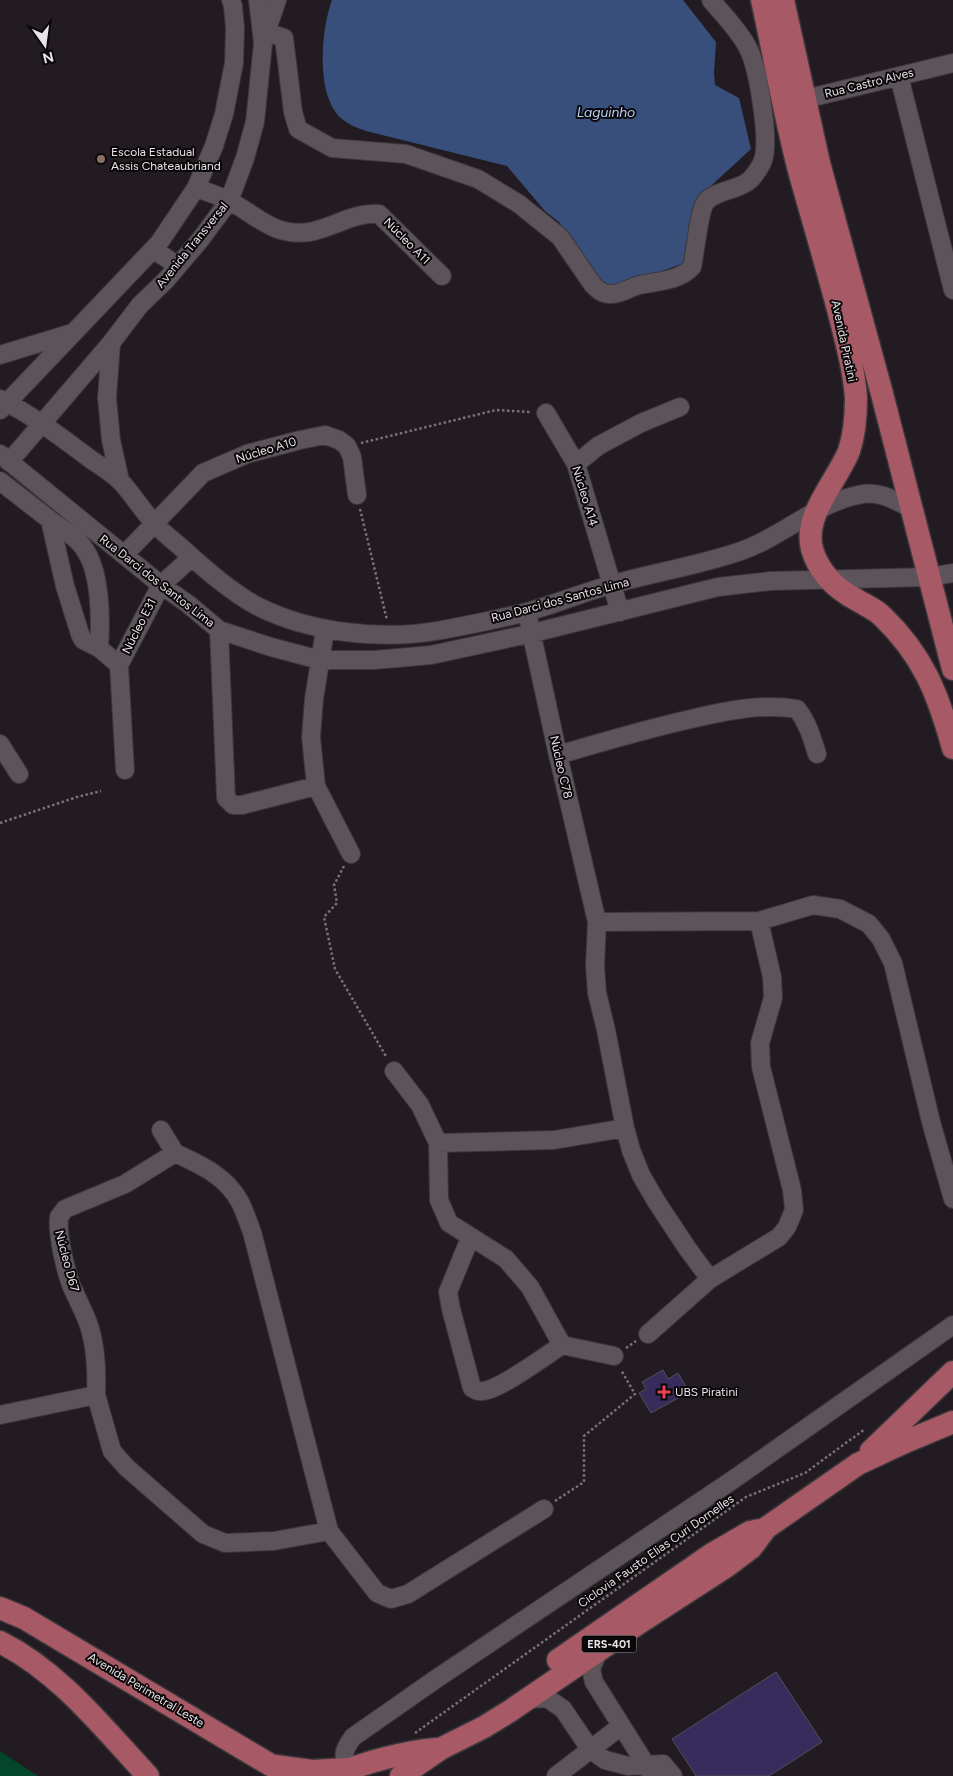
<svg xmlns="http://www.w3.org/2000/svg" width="953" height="1776" viewBox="0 0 953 1776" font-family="Figtree,sans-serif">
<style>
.green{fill:#03462b}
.water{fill:#384e7b}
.building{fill:#372d5c;stroke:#504f59}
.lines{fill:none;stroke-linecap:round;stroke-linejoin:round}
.minor-casing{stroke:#3c373b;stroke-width:20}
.major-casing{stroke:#3c373b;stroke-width:25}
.path{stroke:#797278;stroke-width:2.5;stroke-dasharray:2.5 2.5;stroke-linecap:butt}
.minor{stroke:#5c535b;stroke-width:18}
.major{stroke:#a85966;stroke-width:22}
.education-dot{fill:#8d6e63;stroke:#0a0709;stroke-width:2}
.health-dot{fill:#e0444e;stroke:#0a0709;stroke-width:2}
.labels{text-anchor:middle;stroke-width:4;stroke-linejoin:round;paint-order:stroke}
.shield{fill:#0a0709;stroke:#a5a1a4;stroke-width:1}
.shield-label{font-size:11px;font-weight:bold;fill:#e8e3e7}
.street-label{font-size:12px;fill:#e8e3e7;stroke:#0a0709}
.poi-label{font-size:12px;fill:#e8e3e7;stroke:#0a0709;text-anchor:start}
.water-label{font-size:14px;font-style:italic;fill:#b9cffc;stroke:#0a0709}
</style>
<rect width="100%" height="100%" fill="#221b22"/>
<path class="green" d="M0,1751L38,1776H0Z"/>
<path class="water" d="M332,0H683L716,42L714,73L715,85L739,98L751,149L701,195L690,261L614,288L595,277L559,222L545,211L507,166L366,131C358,128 349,125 342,119C315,96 321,30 332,0Z"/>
<path class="building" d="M663,1370L668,1379L678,1373L689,1392L651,1413L639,1393L646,1389L642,1382Z
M776,1672L822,1742L769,1776H696L672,1739Z"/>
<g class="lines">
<defs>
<path id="minor" d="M266,32L284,38L293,112L298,129L332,148L406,154L478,179L519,204L560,237L593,285C598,290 602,294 610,294C620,295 630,287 640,285C658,281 679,281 692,267C695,254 699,212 705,203C713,190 739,191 751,179C756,173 761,167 763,160C770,140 758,67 748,48C739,30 724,16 711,0
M265,35L277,0
M899,76L953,290
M793,102L953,63
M196,188C207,192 218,195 229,201C257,215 273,237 309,232C333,228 353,212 379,214L442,276
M153,249L178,266
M111,343L107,398L111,440L120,481
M0,355L72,333
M0,399C32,415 61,437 89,458C100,466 113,473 122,483C133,495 142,510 154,523C163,533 174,541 184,550C206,570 231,592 257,606C310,633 383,641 442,630C470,625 499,619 527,612C555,604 582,593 610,585C652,573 696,566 738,552C779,539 816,503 858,495C878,490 893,499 910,508
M0,410L159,243L196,188L214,146L224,114L234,63L235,28L233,6L231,0
M546,413L576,464L620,612
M0,454L161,585L188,604L219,630L271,647L320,660H374L431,655L533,633L718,587L771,581L929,577L953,573
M9,462L111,343L140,305L166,280L200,240L229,201L245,158L255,122L263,43L258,0
M576,464L598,446L641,423L680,407
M0,481L50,520L65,586L80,634L83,640L99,648L119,665
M50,520C60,528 76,536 83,547C101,570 101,620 99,648
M124,555L203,473L247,454L300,440L325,435L339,440L347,446L352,457L357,495
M529,622L558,755L597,922L595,966L597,993L606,1030L625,1128L631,1150L641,1175L656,1201L687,1248L710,1279
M219,630L226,798L233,805H242L316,786
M325,630L314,699L311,737L316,786L351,854
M0,744L19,774
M558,755C602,742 646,729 691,719C725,711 762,703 797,709C808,723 812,738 817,754
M125,770L119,665L161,585L192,557
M597,922L759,921L813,905L840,909L869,924L881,939L893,963L931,1122L953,1199
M394,1071L420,1105L438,1143L439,1200L449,1223L506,1259L530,1287L562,1345L614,1356
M438,1143L554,1140L625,1128
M175,1153C201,1165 226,1176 240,1202C245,1212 248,1222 252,1232L329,1531L377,1593L391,1599L408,1594L544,1509
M470,1238L448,1292L451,1309L472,1388C475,1390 478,1392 483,1391C501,1389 545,1356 562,1345
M648,1334L710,1279L779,1237L787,1227L794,1210L792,1190L761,1067L760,1043L773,998L772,977L759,921
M96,1395L112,1451L126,1467L203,1534L225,1543L274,1541L329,1531
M0,1415L96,1395C97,1370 96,1343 87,1320C82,1308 76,1296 71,1285C65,1268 57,1234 59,1217L65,1209L125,1184L175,1153L161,1130
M598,1652L591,1669L594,1682L653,1776
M527,1699L547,1698L563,1709L590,1749L605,1760L628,1766L663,1764L673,1776
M347,1769C343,1753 343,1751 353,1737L436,1679L734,1479L953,1325
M556,1776L621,1726"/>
<path id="major" d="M762,0C775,59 785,119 801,178C814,223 827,268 839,313C846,341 854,369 856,398C856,414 854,436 849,451C837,481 803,515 812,549C819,573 836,589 857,600C865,605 875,609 882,616C923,655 938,694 953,748
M783,0L819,163L881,390L953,669
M871,1451L953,1372
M0,1608L24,1618L289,1776
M0,1642C60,1672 103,1728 148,1776
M558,1660L712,1554L750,1532L760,1530
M275,1766L312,1771L347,1769
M336,1776C358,1763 410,1751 436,1749
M401,1776L442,1748L484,1727L510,1711L639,1623L727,1566L751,1548L766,1528L858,1464L905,1442L953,1422"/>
</defs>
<use href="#minor" class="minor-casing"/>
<use href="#major" class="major-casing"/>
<path class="path" d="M361,443L496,410L531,412
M360,509L387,620
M0,823L77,797L101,791
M344,866L334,885L337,903L324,917L335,969L387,1058
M626,1348L636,1341
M555,1501L584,1482V1436L635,1394L621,1370
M415,1733L746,1497L805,1473L865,1429"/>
<use href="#minor" class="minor"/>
<use href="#major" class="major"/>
</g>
<circle class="education-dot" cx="101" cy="159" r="5"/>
<path class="health-dot" d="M661.5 1384.5h5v5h5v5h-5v5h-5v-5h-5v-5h5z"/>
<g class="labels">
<rect class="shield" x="581.5" y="1635.5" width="55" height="17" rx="4"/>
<g class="shield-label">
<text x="609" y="1648">ERS-401</text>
</g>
<g class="street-label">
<text transform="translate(869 83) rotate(-14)" y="4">Rua Castro Alves</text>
<text transform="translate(407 241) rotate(45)" y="4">Núcleo A11</text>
<text transform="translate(192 245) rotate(-51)" y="4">Avenida Transversal</text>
<text transform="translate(844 341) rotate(78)" y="4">Avenida Piratini</text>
<text transform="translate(266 450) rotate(-17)" y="4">Núcleo A10</text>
<text transform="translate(585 496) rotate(73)" y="4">Núcleo A14</text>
<text transform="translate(157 581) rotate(38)" y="4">Rua Darci dos Santos Lima</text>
<text transform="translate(560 600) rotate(-15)" y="4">Rua Darci dos Santos Lima</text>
<text transform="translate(139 626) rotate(-63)" y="4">Núcleo E31</text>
<text transform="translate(561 767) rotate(77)" y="4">Núcleo C78</text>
<text transform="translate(67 1261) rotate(75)" y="4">Núcleo D67</text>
<text transform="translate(656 1551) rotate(-35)" y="4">Ciclovia Fausto Elias Curi Dornelles</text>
<text transform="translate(146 1690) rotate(31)" y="4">Avenida Perimetral Leste</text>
</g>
<g class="poi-label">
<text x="111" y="156">Escola Estadual<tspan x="111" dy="14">Assis Chateaubriand</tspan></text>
<text x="675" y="1396">UBS Piratini</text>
</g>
<g class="water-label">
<text x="606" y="117">Laguinho</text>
</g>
</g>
<g transform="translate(45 45) rotate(166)" stroke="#0a0709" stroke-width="4" paint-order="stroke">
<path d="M0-4L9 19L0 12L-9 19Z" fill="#e8e3e7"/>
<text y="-8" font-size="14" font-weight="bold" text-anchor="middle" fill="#e8e3e7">N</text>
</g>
</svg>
